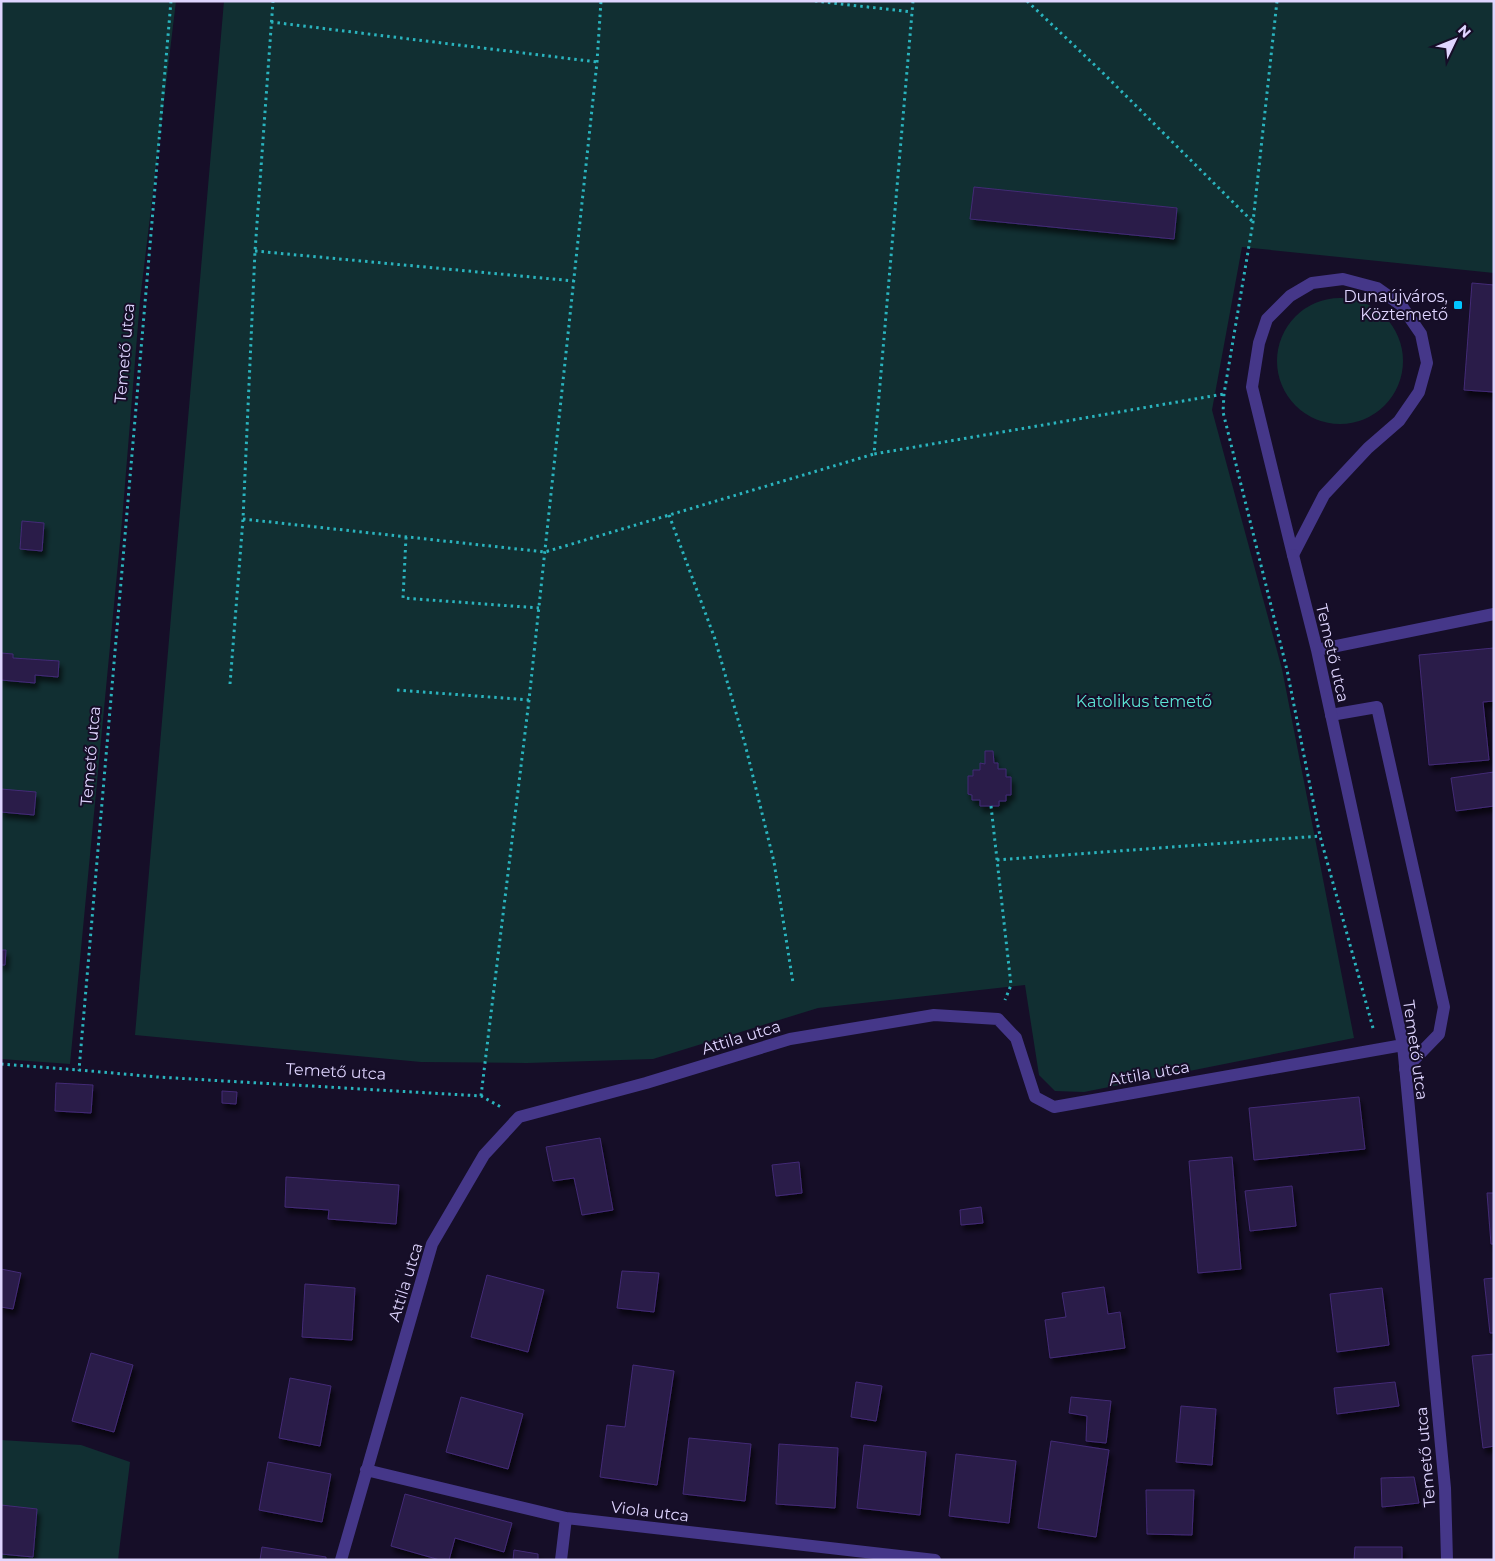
<svg xmlns="http://www.w3.org/2000/svg" width="1495" height="1561" viewBox="0 0 1495 1561" font-family="Montserrat,sans-serif">
<style>
.green{fill:#112f32}
.building{fill:#291a49;stroke:#432b76;filter:url(#shadow)}
.lines{fill:none;stroke-linecap:round;stroke-linejoin:round}
.path{stroke:#2ab4be;stroke-width:3;stroke-dasharray:2.5 4;stroke-linecap:butt}
.service{stroke:#453789;stroke-width:12}
.minor{stroke:#453789;stroke-width:12}
.poi-dot{fill:#01c5ff;stroke:#160e28;stroke-width:2}
.labels{text-anchor:middle;stroke-width:4;stroke-linejoin:round;paint-order:stroke}
.poi-label{font-size:16px;fill:#dfd5ff;stroke:#160e28;text-anchor:end}
.street-label{font-size:16px;fill:#dfd5ff;stroke:#160e28}
.park-label{font-size:16px;fill:#5be5d4;stroke:#160e28}
</style>
<defs>
<filter id="shadow"><feDropShadow dx="3" dy="5.5" stdDeviation="2.5" flood-color="#0009"/></filter>
</defs>
<rect width="100%" height="100%" fill="#160e28"/>
<path class="green" d="M1,1H176L140,300L122,521L70,1064L1,1059Z
M224,1H1494V273L1242,247L1212,410L1282,669L1354,1038L1084,1092L1055,1091L1039,1075L1025,985L818,1008L653,1059L527,1063L421,1062L135,1035Z
M1277 361a63 63 0 1 1 126 0a63 63 0 1 1-126 0Z
M1,1440L81,1445L130,1462L118,1560H1Z"/>
<path class="building" d="M974,187L1177,208L1174,239L970,219Z
M1472,283L1494,285V392L1464,390Z
M22,521L44,523L42,551L20,549Z
M1494,648V701L1483,702L1489,760L1429,765L1419,655Z
M1,653L13,654V658L59,661L58,677L35,675V683L1,680Z
M985,751H993L994,763H998V769H1006V777H1011V795H1006V801H999V806H980V800H972V795L968,794V776H973V770H980V763L985,764Z
M1494,772V806L1456,811L1451,778Z
M1,789L36,792L34,815L1,812Z
M1,950H6L5,965H1Z
M56,1083L93,1085L91,1113L55,1111Z
M222,1091L237,1092L236,1104L222,1103Z
M1359,1097L1365,1149L1254,1160L1249,1108Z
M600,1138L613,1210L582,1215L574,1178L553,1181L546,1147Z
M1232,1157L1241,1269L1198,1273L1189,1161Z
M799,1162L802,1193L776,1196L772,1165Z
M286,1177L399,1185L396,1224L328,1219L329,1210L285,1207Z
M1292,1186L1296,1226L1250,1231L1245,1191Z
M1487,1193H1494V1244H1491Z
M981,1207L983,1223L961,1225L960,1210Z
M1,1269L21,1273L13,1309L1,1307Z
M622,1271L659,1273L654,1312L617,1308Z
M487,1275L544,1290L528,1352L471,1337Z
M1494,1278V1333H1490L1484,1279Z
M305,1284L355,1288L352,1340L302,1337Z
M1104,1287L1108,1314L1120,1312L1125,1348L1050,1358L1045,1320L1066,1317L1062,1293Z
M1382,1288L1389,1345L1337,1352L1330,1294Z
M91,1353L133,1365L114,1432L72,1421Z
M1494,1354V1446L1483,1448L1472,1356Z
M633,1365L674,1371L657,1485L600,1477L607,1425L625,1427Z
M290,1378L331,1386L320,1446L279,1438Z
M856,1382L882,1386L876,1421L851,1417Z
M1395,1382L1399,1406L1337,1414L1334,1388Z
M461,1397L523,1414L508,1469L446,1452Z
M1071,1397L1111,1401L1106,1443L1086,1441L1087,1416L1069,1413Z
M1181,1406L1216,1409L1212,1465L1176,1462Z
M689,1438L751,1444L745,1501L683,1494Z
M1051,1441L1109,1450L1096,1537L1038,1528Z
M779,1444L838,1448L835,1508L776,1504Z
M864,1445L926,1452L920,1515L857,1508Z
M956,1454L1016,1461L1009,1523L949,1516Z
M268,1462L331,1474L322,1522L259,1510Z
M1414,1477L1419,1503L1382,1507L1381,1478Z
M1146,1490H1194L1192,1535L1147,1534Z
M405,1494L512,1523L504,1552L455,1538L449,1560H440L391,1546Z
M1,1505L37,1509L33,1557L1,1554Z
M262,1547L326,1557V1560H260Z
M1355,1547H1402V1560H1354Z
M514,1550L538,1554V1560H513Z"/>
<g class="lines">
<path class="path" d="M171,1L79,1070L157,1077L481,1096L501,1107
M815,1L912,12
M913,1L874,454L1224,394
M1027,1L1101,71L1253,222
M1277,1L1253,222L1224,394L1223,412L1287,670L1320,836L1373,1028
M271,22L597,62
M255,251L574,281
M669,515L715,639L745,744L774,862L793,983
M243,519L545,552L874,454
M406,537L403,598L539,608
M230,684L243,519L255,251L273,1
M397,690L529,700
M991,806L1011,985L1005,1000
M997,860L1320,836
M1,1064L79,1070
M481,1096L529,700L597,62L601,1"/>
<path class="service" d="M1343,279L1377,288L1401,305L1421,334L1427,363L1419,392L1399,421L1368,448L1324,495L1293,555L1252,387L1259,343L1267,319L1290,296L1312,283Z
M1331,715L1377,707L1444,1007L1439,1034L1405,1069"/>
<path class="minor" d="M1293,555L1317,650L1403,1045L1445,1488L1447,1560
M1317,650L1494,614
M366,1470L566,1518L935,1560
M341,1560L432,1244L484,1155L519,1117L646,1083L790,1039L934,1015L998,1019L1016,1038L1035,1097L1054,1107L1403,1045
M561,1560L566,1518"/>
</g>
<rect class="poi-dot" x="1453" y="300" width="10" height="10" rx="2.5"/>
<g class="labels">
<g class="poi-label">
<text x="1448" y="302">Dunaújváros,<tspan x="1448" dy="18">Köztemető</tspan></text>
</g>
<g class="street-label">
<text transform="translate(124 353) rotate(-85)" y="6">Temető utca</text>
<text transform="translate(1333 653) rotate(77)" y="6">Temető utca</text>
<text transform="translate(90 756) rotate(-85)" y="6">Temető utca</text>
<text transform="translate(741 1037) rotate(-17)" y="6">Attila utca</text>
<text transform="translate(1416 1050) rotate(82)" y="6">Temető utca</text>
<text transform="translate(336 1071) rotate(3)" y="6">Temető utca</text>
<text transform="translate(1149 1073) rotate(-10)" y="6">Attila utca</text>
<text transform="translate(405 1282) rotate(-73)" y="6">Attila utca</text>
<text transform="translate(1425 1457) rotate(-95)" y="6">Temető utca</text>
<text transform="translate(650 1511) rotate(7)" y="6">Viola utca</text>
</g>
<g class="park-label">
<text x="1144" y="707">Katolikus temető</text>
</g>
</g>
<rect width="1495" height="1561" fill="none" stroke="#dfd5ff" stroke-width="5"/>
<g transform="translate(1455 40) rotate(47)" stroke="#160e28" stroke-width="4" paint-order="stroke">
<path d="M0-4L9 19L0 12L-9 19Z" fill="#dfd5ff"/>
<text y="-8" font-size="14" font-weight="bold" text-anchor="middle" fill="#dfd5ff">N</text>
</g>
</svg>
